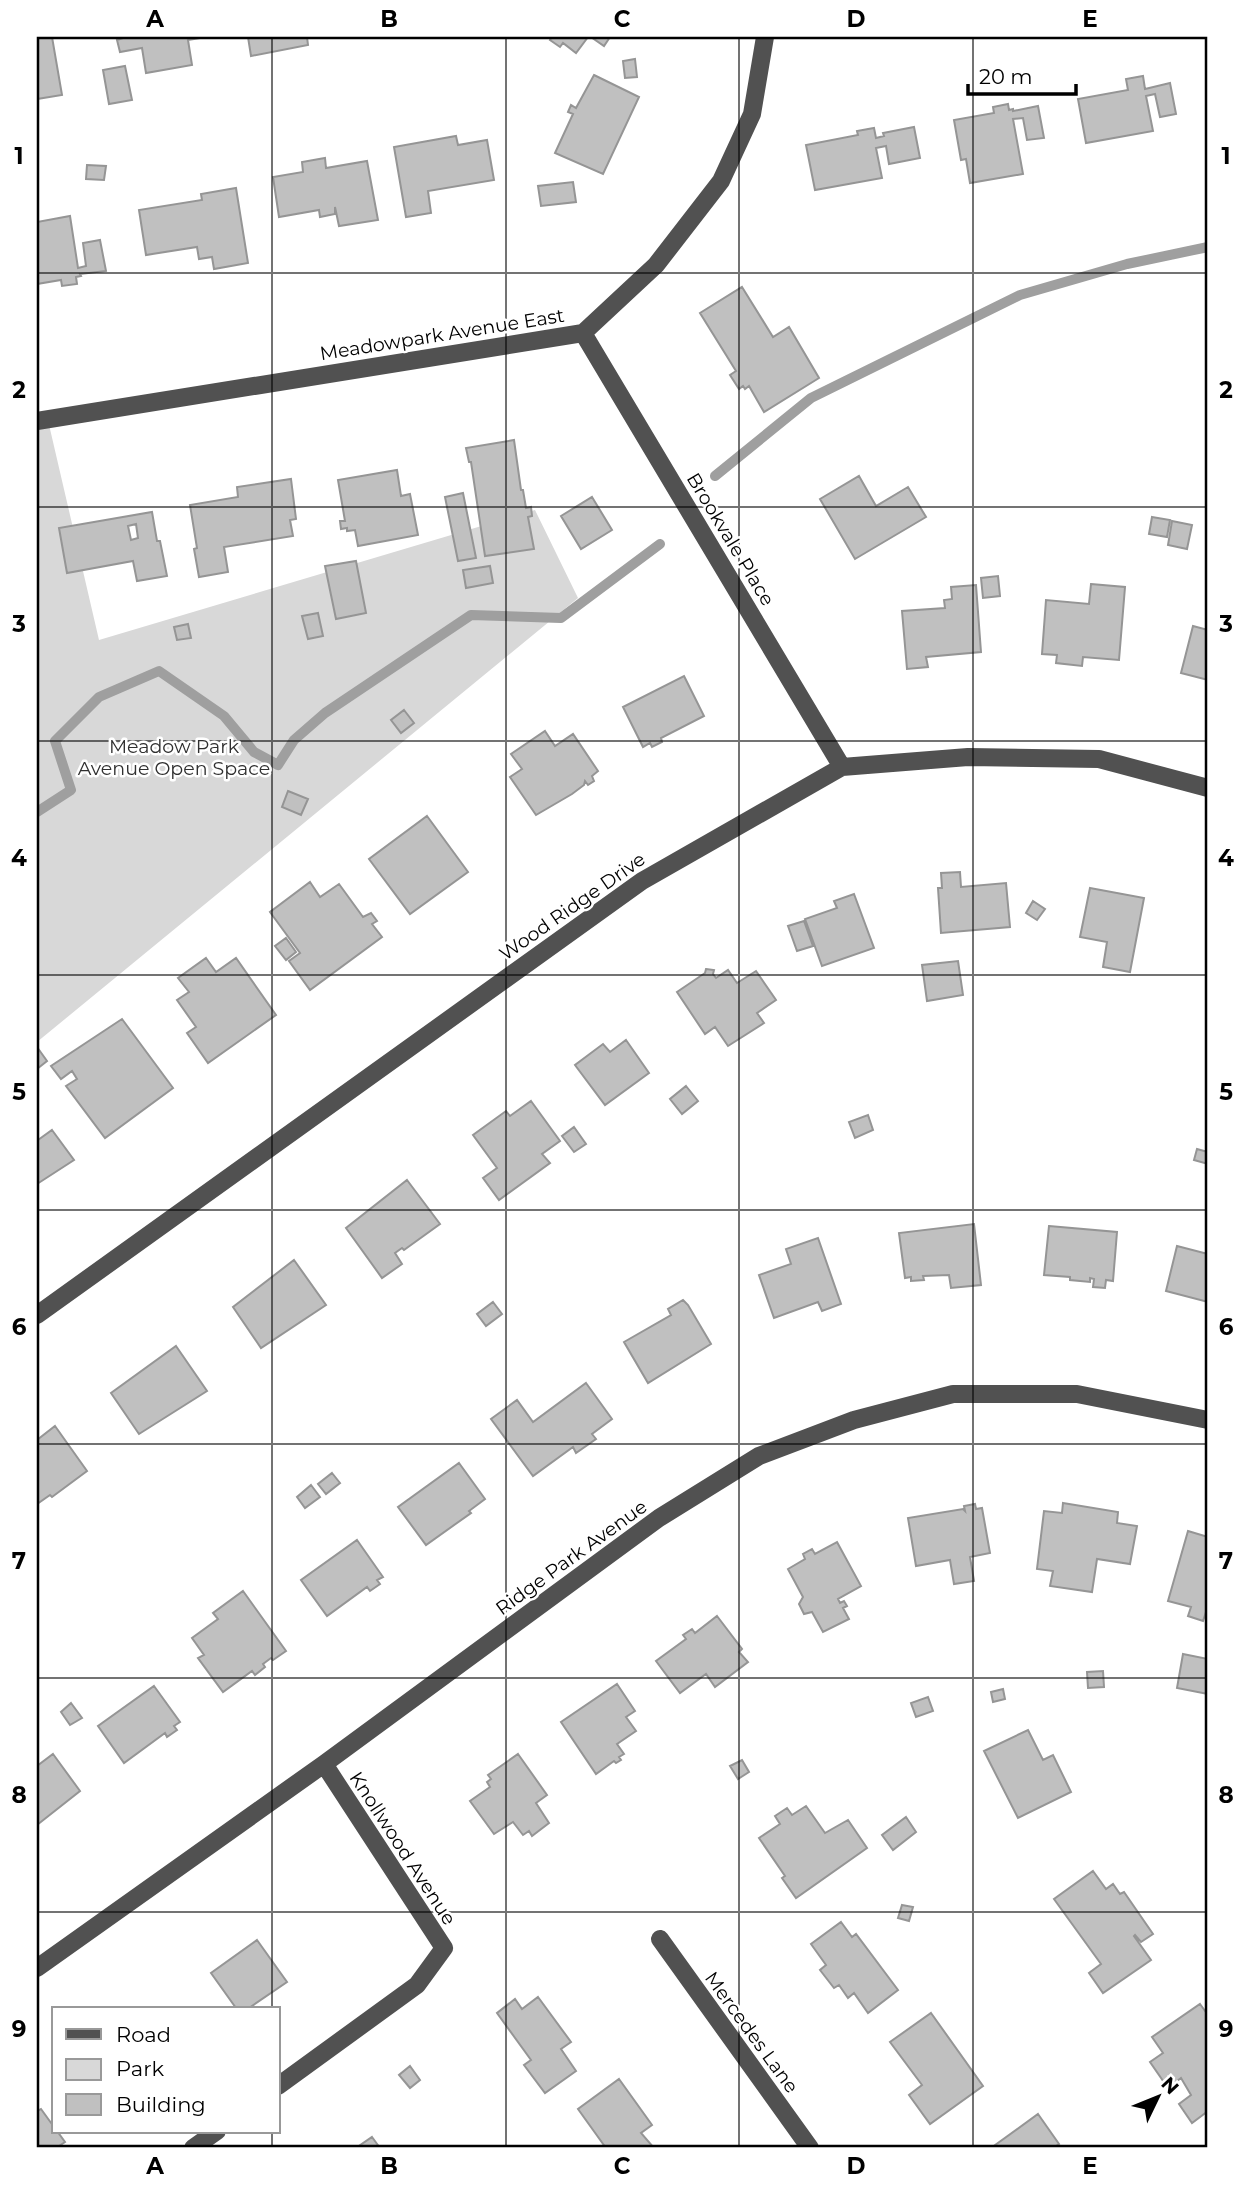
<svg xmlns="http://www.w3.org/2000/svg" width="1245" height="2185" viewBox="0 0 1245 2185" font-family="Montserrat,sans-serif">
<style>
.green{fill:#d8d8d8}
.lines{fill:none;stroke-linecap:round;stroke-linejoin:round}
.stream{stroke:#9f9f9f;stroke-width:10}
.building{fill:#c0c0c0;stroke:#959595;stroke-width:2;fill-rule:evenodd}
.minor{stroke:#515151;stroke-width:18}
.grid{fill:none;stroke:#000;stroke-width:2;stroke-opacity:0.55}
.labels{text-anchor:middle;stroke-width:5;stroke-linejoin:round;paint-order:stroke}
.street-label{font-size:19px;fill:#000;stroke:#fff}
.park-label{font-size:19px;fill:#2f2f2f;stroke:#fff}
.neatline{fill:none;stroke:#000;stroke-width:2.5}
.grid-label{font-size:23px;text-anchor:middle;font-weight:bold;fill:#000}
</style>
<rect width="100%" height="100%" fill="#fff"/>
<path class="green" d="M47,416L99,640L535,510L578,598L37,1042V417Z"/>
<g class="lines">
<path class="stream" d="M715,476L811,398L1020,295L1127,264L1208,247
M37,812L71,790L55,741L99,697L159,671L224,716L254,752L278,765L294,740L325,713L471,615L561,618L660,544"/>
</g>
<path class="building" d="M37,37H52L62,95L37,99Z
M126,37H206L188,40L192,65L146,73L142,48L120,52L117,40Z
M248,37H307L308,45L251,56Z
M552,37H588L576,53L563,43L560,47L550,40Z
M591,37H610L604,46Z
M635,59L637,77L625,78L623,61Z
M125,66L132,100L109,104L103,70Z
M594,75L639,97L603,174L555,153L573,114L568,112L571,105L576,108Z
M1143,76L1145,89L1170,83L1176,114L1160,117L1155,94L1146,96L1153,131L1086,143L1078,99L1128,90L1126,79Z
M1008,104L1009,110L1013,109V111L1038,106L1044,138L1027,140L1023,118L1013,119L1023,174L970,183L966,159L961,160L954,120L994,113L993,107Z
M914,127L920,158L889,164L886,146L876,148L882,178L815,190L806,145L858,135L857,131L874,128L876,138L884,136L883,133Z
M456,136L458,145L487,140L494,180L428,191L431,213L406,217L394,147Z
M325,158L326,168L367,161L378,220L339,226L335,207V214L320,217L319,210L279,217L273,177L303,172L302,162Z
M87,165L106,166L104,180L86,179Z
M573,182L576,202L541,206L538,186Z
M236,188L248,263L214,269L212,257L199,259L197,247L146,255L139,210L202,200L201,194Z
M70,216L78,268L86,266L83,243L100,240L106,271L80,274L81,276L76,277L77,284L62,286L61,280L37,284V222Z
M742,287L773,337L789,327L819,378L764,412L749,386L745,389L743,386L739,389L730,375L736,371L700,313Z
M514,440L521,490H523L526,508L531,507L532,516L528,517L534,549L485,556L471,462H469L466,448Z
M397,470L401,496L410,494L418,535L358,546L355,530L347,531V528L341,529L340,521H345L338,480Z
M859,476L876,506L908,487L926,517L855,559L820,499Z
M291,479L296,519L290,520L293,536L224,547L228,572L199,577L194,549L197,548L190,505L238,497L237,487Z
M463,493L476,558L458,561L445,497Z
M592,497L612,530L581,549L561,516Z
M152,512L157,541H160L167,576L137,581L133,561L67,573L59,528ZM136,524L138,538L131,540L128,526Z
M1152,517L1170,520L1167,537L1149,534Z
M1172,521L1192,525L1187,549L1168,545Z
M356,561L366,613L336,619L325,566Z
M490,566L493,583L466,588L463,570Z
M998,576L1000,596L983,598L981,578Z
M1091,584L1125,587L1119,660L1083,657L1082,666L1056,663L1057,655L1042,654L1046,600L1089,604Z
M976,585L981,652L926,657L928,667L907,669L902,611L945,608L944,600L952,599L951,587Z
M318,613L323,636L308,639L302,616Z
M188,624L191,638L177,640L174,627Z
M1193,626L1208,630V680L1181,673Z
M684,676L704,716L661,738L662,742L652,747L650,743L643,747L623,707Z
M404,710L414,723L401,733L391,720Z
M545,731L555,746L573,734L598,771L592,776L594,781L588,785L585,781L584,785L572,794L536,815L510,777L522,769L511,754Z
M288,791L308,799L301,815L282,807Z
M427,816L468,872L410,914L369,859Z
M960,872L961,887L1006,883L1010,927L941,933L938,888H942L941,873Z
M310,882L320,897L339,884L363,917L371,913L377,921L372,924L382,937L310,990L289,961L300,953L270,912Z
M1090,888L1144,898L1130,972L1103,967L1107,942L1080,937Z
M854,894L874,948L822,966L805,919L837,908L834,901Z
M1033,901L1045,909L1037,920L1026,913Z
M804,921L813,946L797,951L788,926Z
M286,938L296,952L286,960L275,946Z
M206,958L216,972L236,958L276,1015L208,1063L187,1033L196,1027L177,1000L189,992L178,978Z
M958,961L963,995L927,1001L922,965Z
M706,969L714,970L713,974L716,978L728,970L737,983L756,971L776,1000L757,1013L764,1023L728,1046L715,1027L705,1034L677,992L705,973Z
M122,1019L173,1088L105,1138L66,1086L77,1079L72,1071L61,1079L51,1066Z
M626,1040L649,1073L605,1105L575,1065L603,1044L610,1052Z
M37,1047L47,1061L37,1069Z
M686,1086L698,1101L682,1114L670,1099Z
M531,1101L560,1141L542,1154L550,1163L499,1200L483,1178L497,1168L473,1135L506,1111L510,1116Z
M868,1115L873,1130L855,1138L849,1122Z
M574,1127L586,1144L574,1152L562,1136Z
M52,1130L74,1160L37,1184V1139L38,1140Z
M1197,1149L1208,1152V1164L1194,1160Z
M407,1180L440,1224L404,1250L402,1248L395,1253L402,1264L382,1278L346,1228Z
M974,1224L981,1285L951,1288L949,1275L923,1276L924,1280L911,1281V1277L905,1278L899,1233Z
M1049,1226L1117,1232L1113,1281L1106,1280L1105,1288L1093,1287L1094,1279L1090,1278V1282L1070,1280V1277L1044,1275Z
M818,1238L841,1304L822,1311L818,1302L774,1318L759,1275L791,1264L786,1249Z
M1177,1246L1208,1254V1302L1166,1291Z
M294,1260L326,1305L261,1348L233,1307Z
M683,1300L688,1305L711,1344L648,1383L624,1342L671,1315L668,1309Z
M493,1302L502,1314L486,1326L477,1314Z
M176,1346L207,1391L139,1434L111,1393Z
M586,1383L612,1419L592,1434L596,1439L576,1453L573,1447L533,1476L491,1419L517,1400L533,1422Z
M55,1426L87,1471L52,1497L50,1495L37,1504V1440Z
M459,1463L485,1499L469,1511L471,1513L426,1545L398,1507Z
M332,1473L340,1483L326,1494L318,1484Z
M311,1485L320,1497L305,1508L297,1497Z
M1063,1503L1118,1512L1117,1523L1137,1526L1130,1564L1097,1559L1092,1592L1050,1586L1053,1571L1037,1569L1044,1511L1062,1513Z
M975,1504L976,1509L982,1508L990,1553L970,1557L974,1581L954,1584L950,1560L916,1566L908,1518L963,1509L965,1511L964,1506Z
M1188,1531L1208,1537V1612H1206L1203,1621L1188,1616L1191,1607L1168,1601Z
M357,1540L383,1577L377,1580L380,1584L370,1591L367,1587L327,1616L301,1580Z
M837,1542L861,1586L838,1599L840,1603L844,1601L847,1606L843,1608L849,1619L823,1632L812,1612L804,1614L799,1604L803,1597L788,1569L805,1559L803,1554L812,1549L815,1554Z
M243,1591L286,1651L273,1660L271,1658L263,1664L265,1667L255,1675L252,1671L223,1692L198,1658L204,1655L192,1638L218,1619L213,1613Z
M717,1616L742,1649L739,1652L748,1662L715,1687L706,1674L680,1693L656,1661L686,1639L683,1635L692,1629L695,1633Z
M1183,1654L1208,1659V1694L1177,1688Z
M1103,1671L1104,1687L1088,1688L1087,1672Z
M617,1684L635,1711L626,1717L636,1731L617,1744L624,1754L619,1757L621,1760L616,1763L614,1761L596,1774L561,1722Z
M154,1686L180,1722L174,1726L177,1730L167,1737L165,1733L124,1763L98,1726Z
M1003,1689L1005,1699L993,1702L991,1692Z
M928,1697L933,1711L916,1717L911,1703Z
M71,1703L82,1718L70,1725L61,1712Z
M1028,1730L1043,1760L1053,1755L1071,1792L1018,1818L984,1751Z
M53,1754L80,1791L37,1825V1766Z
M518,1754L547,1795L536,1803L549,1823L532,1836L529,1831L523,1835L513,1822L494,1834L470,1801L490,1787L487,1782L491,1779L488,1775Z
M742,1760L749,1772L738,1779L730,1766Z
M806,1806L825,1833L848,1820L867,1848L796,1898L782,1878L785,1876L759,1838L780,1824L775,1816L787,1808L792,1815Z
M906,1817L916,1832L893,1850L882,1835Z
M1093,1871L1106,1889L1113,1884L1120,1894L1124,1892L1153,1934L1141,1942L1135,1935L1134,1936L1151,1960L1103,1993L1089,1973L1101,1964L1054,1899Z
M902,1905L913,1907L909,1921L898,1918Z
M841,1922L852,1937L856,1934L898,1990L868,2013L854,1993L848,1998L839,1985L834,1988L820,1970L826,1965L811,1944Z
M257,1940L287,1982L249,2008H236L211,1973Z
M538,1997L571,2042L561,2049L576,2071L545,2093L524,2065L531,2060L497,2013L515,1999L522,2009Z
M1200,2004L1208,2015V2111L1192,2123L1179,2104L1191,2095L1181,2078L1168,2088L1150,2062L1163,2053L1152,2037Z
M931,2013L983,2086L930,2124L909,2095L922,2085L890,2042Z
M410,2066L420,2080L410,2088L399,2075Z
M619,2079L652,2125L641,2133L654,2148H606L578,2109Z
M41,2109L54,2127V2131H57L65,2142L56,2148H37V2111Z
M1038,2114L1059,2144L1053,2148H991Z
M372,2137L380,2148H356Z"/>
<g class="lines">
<path class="minor" d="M583,333L842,767
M37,421L583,333L656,265L721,181L752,114L765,37
M37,1315L642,881L842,767L968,757L1099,759L1208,788
M660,1939L810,2148
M37,1968L324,1764L659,1518L759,1456L854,1420L953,1394H1077L1208,1420
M278,2086L417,1985L444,1948L324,1764
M193,2148L217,2131"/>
</g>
<path class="grid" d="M272,37V2008M506,37V2148M739,37V2148M973,37V2148M37,273H1208M37,507H1208M37,741H1208M37,975H1208M37,1210H1208M37,1444H1208M37,1678H1208M37,1912H1208M272,2131V2148"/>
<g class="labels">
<g class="street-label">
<text transform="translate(442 334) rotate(-9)" y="7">Meadowpark Avenue East</text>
<text transform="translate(731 539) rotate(59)" y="7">Brookvale Place</text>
<text transform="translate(572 906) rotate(-35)" y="7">Wood Ridge Drive</text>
<text transform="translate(571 1557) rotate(-36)" y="7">Ridge Park Avenue</text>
<text transform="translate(403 1848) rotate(57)" y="7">Knollwood Avenue</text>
<text transform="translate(752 2032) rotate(54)" y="7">Mercedes Lane</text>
</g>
<g class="park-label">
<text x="174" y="753">Meadow Park<tspan x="174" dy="22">Avenue Open Space</tspan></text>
</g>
</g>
<rect width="1245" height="2185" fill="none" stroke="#ffffff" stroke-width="77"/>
<rect x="52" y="2007" width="228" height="126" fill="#ffffff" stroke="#999999" stroke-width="2"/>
<rect x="66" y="2029" width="35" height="10" fill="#515151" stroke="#999999" stroke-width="2"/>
<text x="116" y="2042" font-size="21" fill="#000000">Road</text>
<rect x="66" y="2059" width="35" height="21" fill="#d8d8d8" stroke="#999999" stroke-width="2"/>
<text x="116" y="2076" font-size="21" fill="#000000">Park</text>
<rect x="66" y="2094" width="35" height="21" fill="#c0c0c0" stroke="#999999" stroke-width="2"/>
<text x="116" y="2112" font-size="21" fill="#000000">Building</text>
<g transform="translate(1158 2097) rotate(47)" stroke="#ffffff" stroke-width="5" paint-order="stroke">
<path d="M0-5L12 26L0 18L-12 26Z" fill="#000000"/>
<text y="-10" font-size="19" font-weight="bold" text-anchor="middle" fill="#000000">N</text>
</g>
<path d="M968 84v10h108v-10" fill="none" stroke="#000000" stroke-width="3.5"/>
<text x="979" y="84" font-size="21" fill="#000000" stroke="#ffffff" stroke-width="5" paint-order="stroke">20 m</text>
<rect x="38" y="38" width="1168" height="2108" class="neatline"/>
<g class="grid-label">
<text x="155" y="27">A</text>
<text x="389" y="27">B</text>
<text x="622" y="27">C</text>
<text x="856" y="27">D</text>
<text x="1090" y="27">E</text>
<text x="19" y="164">1</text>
<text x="1226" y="164">1</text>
<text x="19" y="398">2</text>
<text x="1226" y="398">2</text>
<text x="19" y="632">3</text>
<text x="1226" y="632">3</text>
<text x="19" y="866">4</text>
<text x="1226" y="866">4</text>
<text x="19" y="1100">5</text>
<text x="1226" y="1100">5</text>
<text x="19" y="1335">6</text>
<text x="1226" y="1335">6</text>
<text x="19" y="1569">7</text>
<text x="1226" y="1569">7</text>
<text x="19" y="1803">8</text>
<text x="1226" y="1803">8</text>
<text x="19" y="2037">9</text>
<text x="1226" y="2037">9</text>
<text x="155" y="2174">A</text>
<text x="389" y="2174">B</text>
<text x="622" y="2174">C</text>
<text x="856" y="2174">D</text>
<text x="1090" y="2174">E</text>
</g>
</svg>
